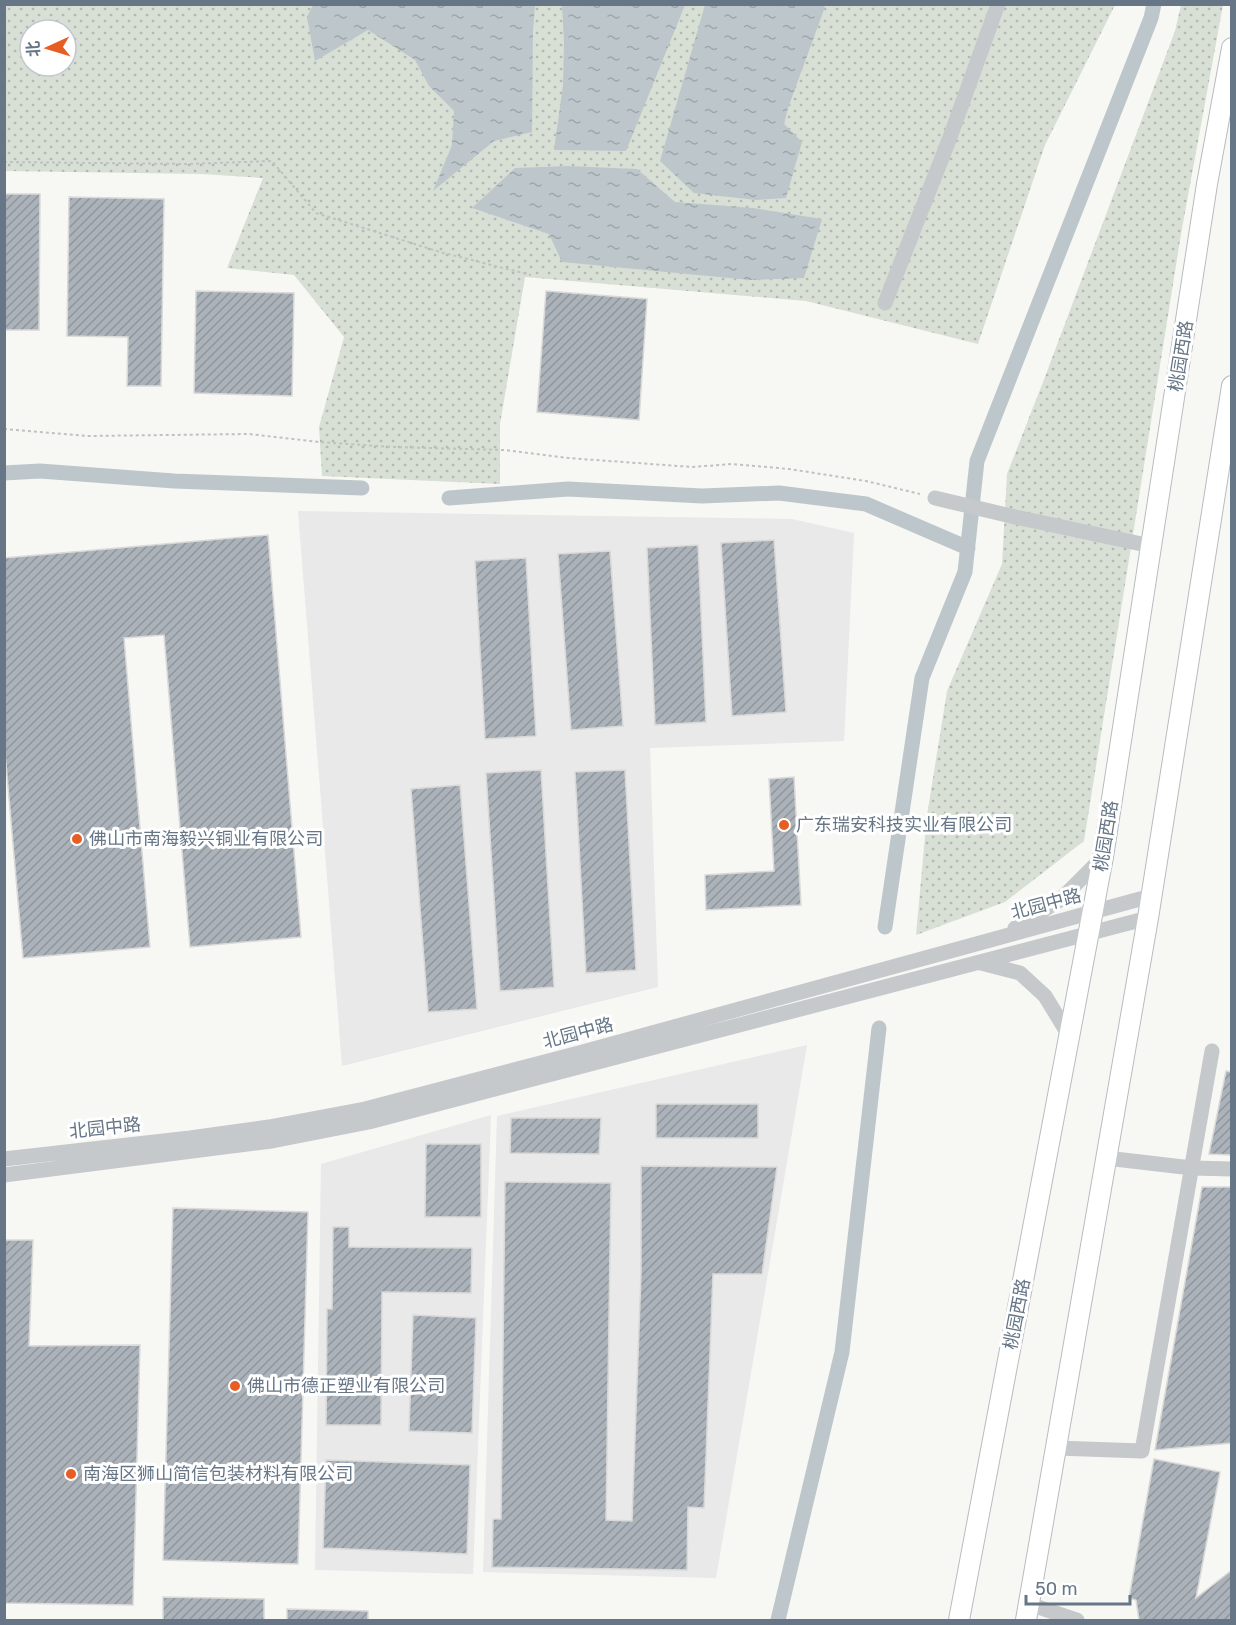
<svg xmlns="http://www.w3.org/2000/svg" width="1236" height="1625" viewBox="0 0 1236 1625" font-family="Rubik,'Noto Sans SC',sans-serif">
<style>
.built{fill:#e8e9e8}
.grass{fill:url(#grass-dots);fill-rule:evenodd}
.water{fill:url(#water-ripples)}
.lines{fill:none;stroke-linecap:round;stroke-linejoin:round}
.canal{stroke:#bdc7cb;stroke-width:15}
.building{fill:url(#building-hatch);stroke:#d9d9d7;stroke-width:1.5}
.major-casing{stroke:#b8bcc0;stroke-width:22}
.path{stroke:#bfc1c3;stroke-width:2;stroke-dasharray:3 3;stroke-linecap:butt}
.minor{stroke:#c5c9cc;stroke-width:15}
.major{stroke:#fff;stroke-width:20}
.poi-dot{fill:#e75e25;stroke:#fff;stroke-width:2}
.labels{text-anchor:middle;stroke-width:6;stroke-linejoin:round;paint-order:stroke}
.street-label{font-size:18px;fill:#667686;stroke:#fff}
.poi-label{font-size:18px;fill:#667686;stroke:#fff;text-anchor:start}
</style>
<defs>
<pattern id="grass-dots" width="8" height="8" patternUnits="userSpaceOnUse" patternTransform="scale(1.5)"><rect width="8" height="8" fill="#d8dfd5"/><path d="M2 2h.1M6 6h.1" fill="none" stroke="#b3b9b2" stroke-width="1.8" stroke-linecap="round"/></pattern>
<pattern id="water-ripples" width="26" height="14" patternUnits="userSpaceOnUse" patternTransform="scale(1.5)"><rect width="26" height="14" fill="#bdc7cb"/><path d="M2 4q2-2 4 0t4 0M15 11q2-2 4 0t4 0" fill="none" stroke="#9da6aa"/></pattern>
<pattern id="building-hatch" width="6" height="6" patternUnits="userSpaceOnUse" patternTransform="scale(1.5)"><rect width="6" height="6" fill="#abb2b9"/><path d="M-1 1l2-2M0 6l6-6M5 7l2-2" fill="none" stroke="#8f959c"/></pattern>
</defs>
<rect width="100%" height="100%" fill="#f7f8f4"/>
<path class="built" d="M298,511L792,519L854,533L844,741L650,748L658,987L342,1066Z
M807,1045L716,1578L483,1572L497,1116Z
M491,1115L473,1574L315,1570L321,1164Z"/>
<path class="grass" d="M5,5H1115L1045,145L978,344L806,301L525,277L500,424V484L322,476L319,427L344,337L294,275L227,268L263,178L202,174L5,171ZM30,30H66V66H30Z
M1181,5H1223L1181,234L1084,841L1005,902L916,935L927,815L947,691L1002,564L1007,474L1043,382L1175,31Z"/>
<path class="water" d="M821,4L825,7L788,108L784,124L802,142L786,198L756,200L694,193L660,161L705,5Z
M313,5H535L533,31L532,132L494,141L433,191L452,145L454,111L429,86L415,60L368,30L315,61L307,17Z
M562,5H685L626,151L554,150L563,85L564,42Z
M567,166L637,169L675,202L753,208L822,219L804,278L750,280L562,262L549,234L472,208L515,168Z"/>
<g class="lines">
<path class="canal" d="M4,473L40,471L174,481L362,488
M449,498L568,489L702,496L779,493L866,504L968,548
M885,927L922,678L965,572L977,461L1151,18L1154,4
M778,1620L842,1352L879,1028"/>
</g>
<path class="building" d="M4,194H40L39,330H4Z
M69,197L164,199L161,386H127L128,337L67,336Z
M196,291L294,293L292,396L194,393Z
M546,291L647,299L639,420L537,412Z
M268,535L301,937L190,947L164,635L124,638L150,947L23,958L4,741V558Z
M774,540L786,712L732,716L721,543Z
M698,545L706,722L655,725L647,548Z
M610,551L623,726L571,730L558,554Z
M526,558L536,736L485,739L475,561Z
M541,770L554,987L500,991L486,773Z
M625,770L636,970L586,973L575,772Z
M794,777L801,905L706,910L705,875L774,871L769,779Z
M460,785L477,1009L428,1012L411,789Z
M1226,1071L1232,1072V1155L1209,1154Z
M656,1104H758V1138H656Z
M511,1118H601L599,1154L510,1153Z
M426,1144H481V1217H425Z
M641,1166L777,1167L762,1274H713L704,1508L688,1507L687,1570L492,1567L493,1519H501L505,1182L611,1183L606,1520L632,1521L641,1274Z
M1202,1187H1232V1443L1155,1450Z
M173,1208L308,1212L298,1564L163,1560Z
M333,1227H349V1247L472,1248L471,1293L382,1292L381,1425H326L327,1309H332Z
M4,1240H33L29,1346L140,1345L133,1605L4,1603Z
M413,1315L476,1318L472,1433L409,1431Z
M1154,1459L1220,1472L1196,1598L1232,1570V1620H1139L1136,1600L1129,1598Z
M326,1460L470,1465L467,1554L323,1548Z
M163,1597L264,1599V1620H163Z
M287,1609L368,1611V1620H287Z"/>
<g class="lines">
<defs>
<path id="major" d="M959,1620L1103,857L1207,184L1232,48
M1026,1620L1148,918L1232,386"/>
</defs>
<use href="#major" class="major-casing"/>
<path class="path" d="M4,162L187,164L272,161L316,213L440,252L531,275
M4,429L87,436L249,434L319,442L392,447L505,450L568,458L692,467L732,464L789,469L866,481L920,494"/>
<path class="minor" d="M885,303L949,140L998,4
M935,498L1011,516L1151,546
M1015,928L1060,900L1103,857
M981,963L1020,973L1045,996L1070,1037
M1106,1158L1192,1168L1232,1169
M4,1159L190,1138L269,1127L365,1109L579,1053L1151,896
M4,1175L272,1141L369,1122L1148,918
M1056,1448L1142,1451L1212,1051
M1029,1604L1077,1620"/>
<use href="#major" class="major"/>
</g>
<g class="poi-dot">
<circle cx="784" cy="825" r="6"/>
<circle cx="77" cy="839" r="6"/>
<circle cx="235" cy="1386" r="6"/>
<circle cx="71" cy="1474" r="6"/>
</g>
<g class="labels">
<g class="street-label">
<text transform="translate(1181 356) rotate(-81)" y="6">桃园西路</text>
<text transform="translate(1106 836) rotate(-81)" y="6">桃园西路</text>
<text transform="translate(1046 904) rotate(-15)" y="6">北园中路</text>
<text transform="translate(578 1033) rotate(-15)" y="6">北园中路</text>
<text transform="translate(105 1128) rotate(-6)" y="6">北园中路</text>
<text transform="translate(1017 1314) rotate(-79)" y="6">桃园西路</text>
</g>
<g class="poi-label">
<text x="796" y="831">广东瑞安科技实业有限公司</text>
<text x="89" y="845">佛山市南海毅兴铜业有限公司</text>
<text x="247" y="1392">佛山市德正塑业有限公司</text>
<text x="83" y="1480">南海区狮山简信包装材料有限公司</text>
</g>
</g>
<rect width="1236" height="1625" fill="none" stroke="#667686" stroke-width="12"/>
<g transform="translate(48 48) rotate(266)"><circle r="28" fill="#ffffff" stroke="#c2c8cf" stroke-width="1.5"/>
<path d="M0-4.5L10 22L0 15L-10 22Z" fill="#e75e25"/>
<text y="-9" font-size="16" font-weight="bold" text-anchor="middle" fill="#667686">北</text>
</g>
<path d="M1026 1595v9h104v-9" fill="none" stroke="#667686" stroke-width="3"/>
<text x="1035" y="1595" font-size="18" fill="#667686" stroke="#ffffff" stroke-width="4.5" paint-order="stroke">50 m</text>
</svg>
